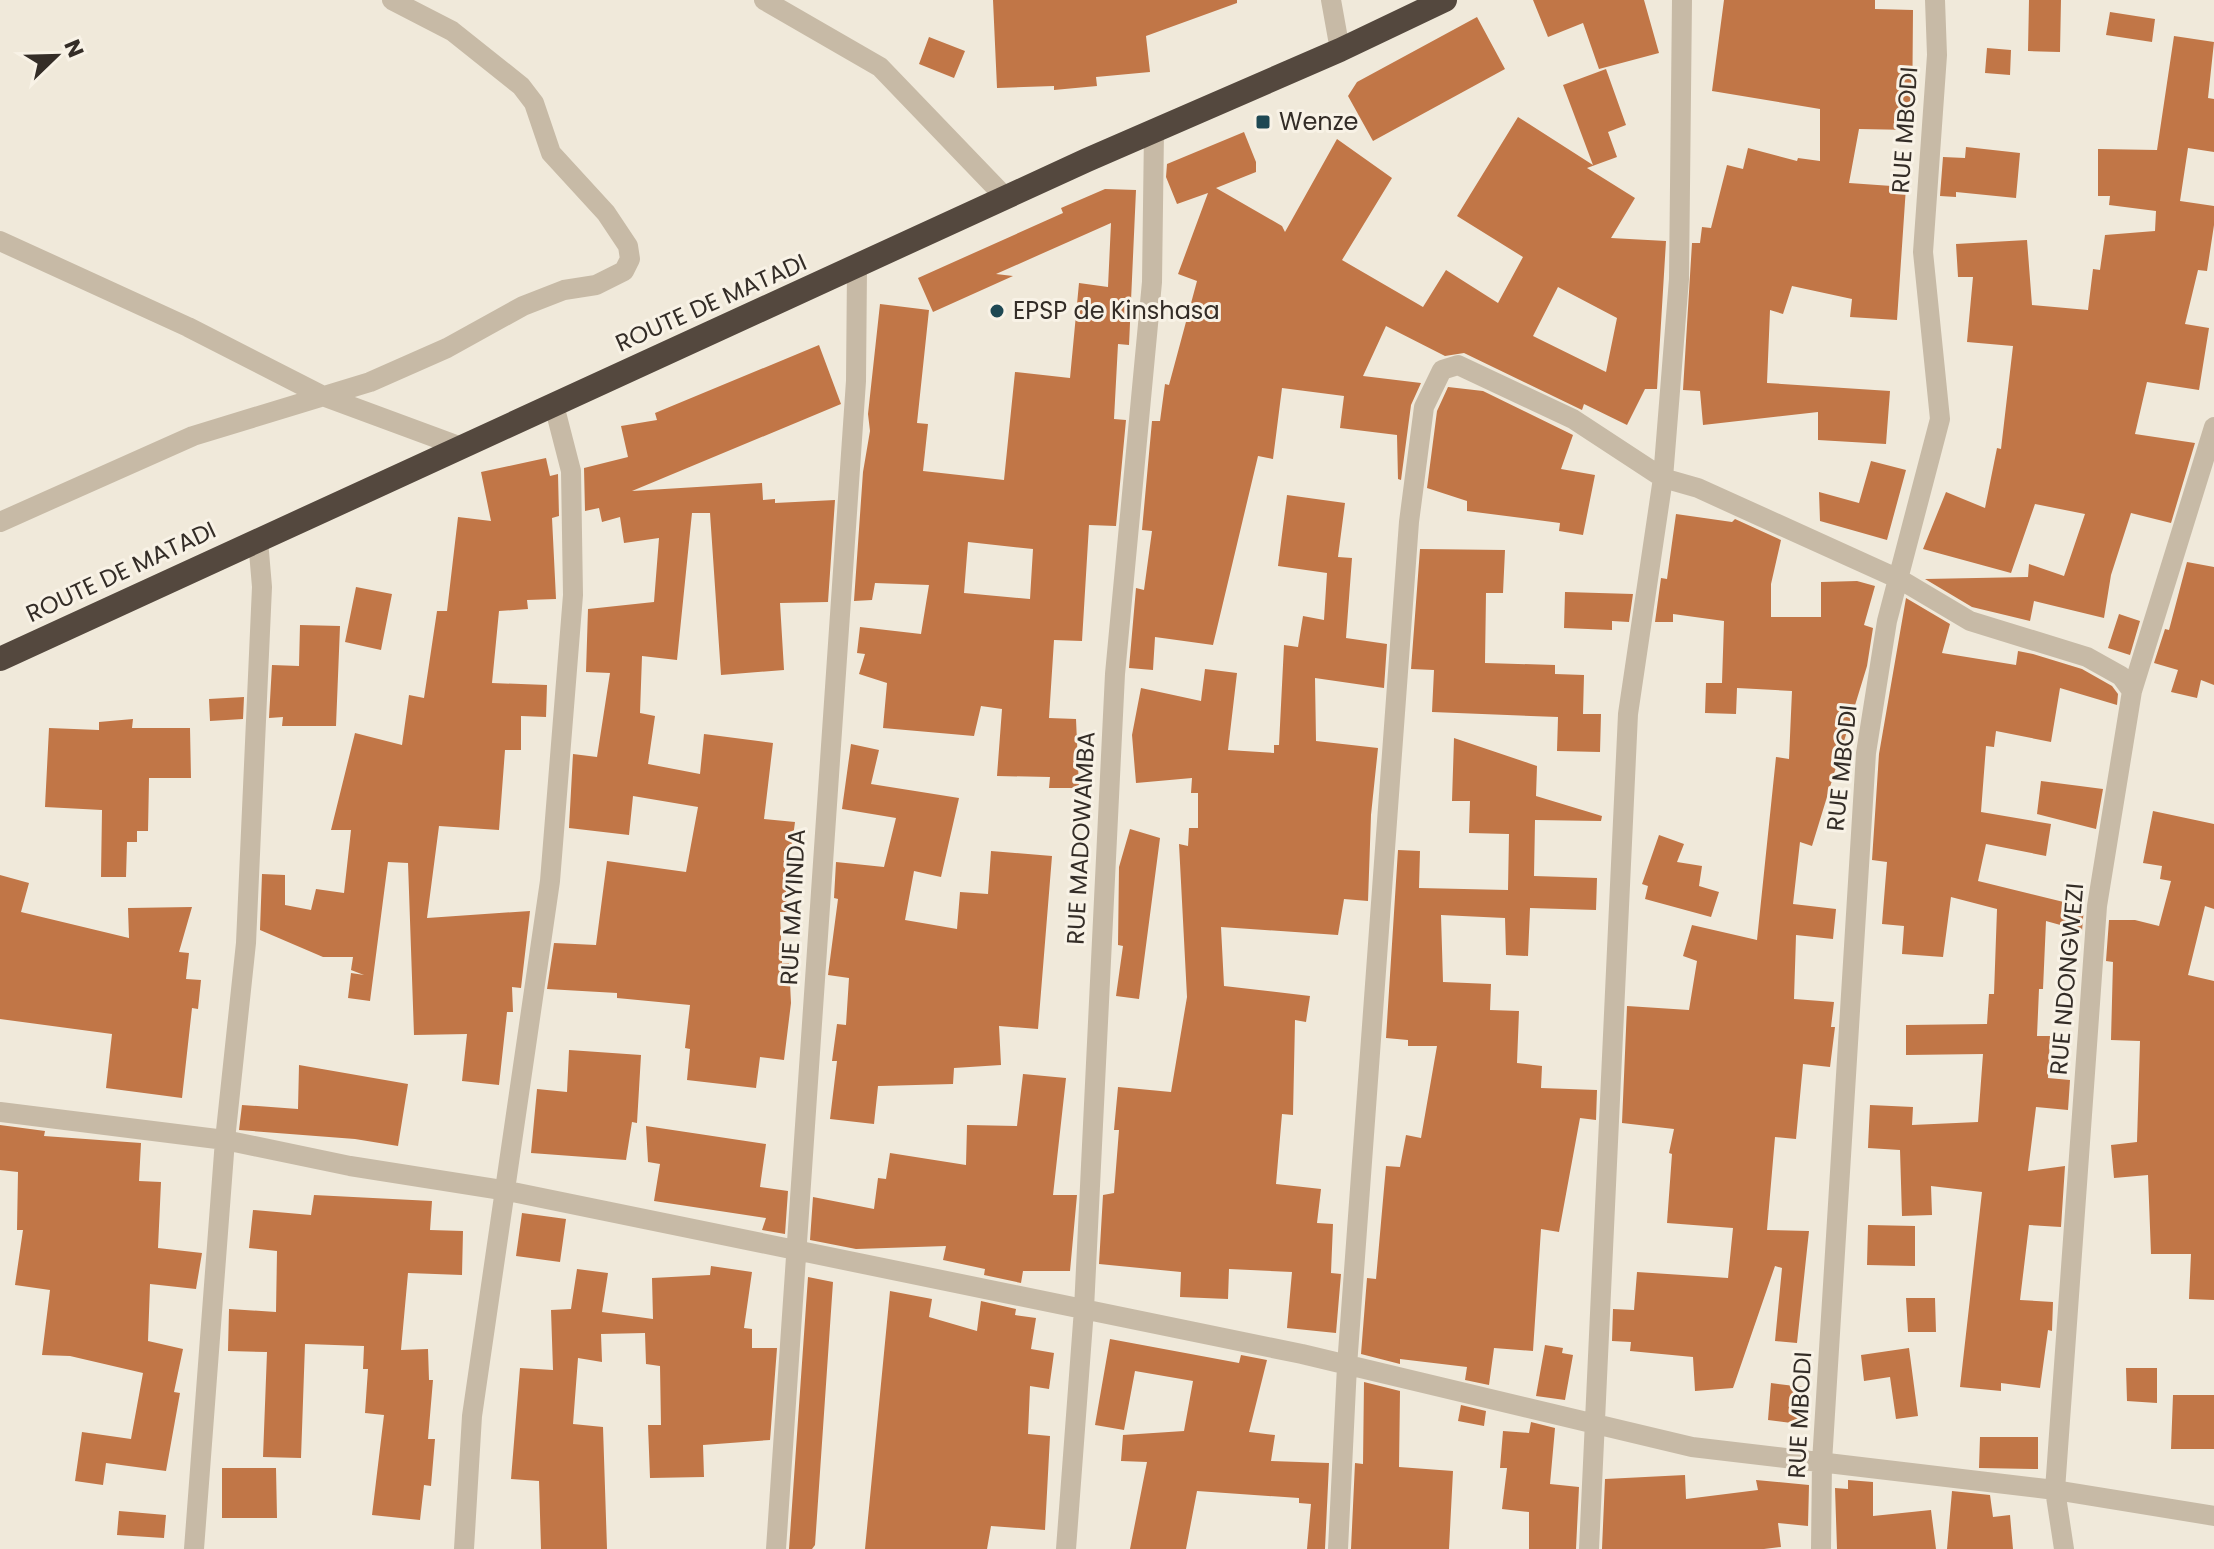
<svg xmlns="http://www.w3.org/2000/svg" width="2214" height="1549" viewBox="0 0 2214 1549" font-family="Poppins,sans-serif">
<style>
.building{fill:#c17647;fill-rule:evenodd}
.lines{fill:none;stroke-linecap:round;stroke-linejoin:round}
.minor{stroke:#c7baa6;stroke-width:20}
.highway{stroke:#54483e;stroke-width:24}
.poi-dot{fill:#1e4853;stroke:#f8f2e6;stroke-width:3}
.labels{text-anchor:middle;stroke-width:6;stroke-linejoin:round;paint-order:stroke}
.poi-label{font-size:24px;fill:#342d27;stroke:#f8f2e6;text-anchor:start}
.street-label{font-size:24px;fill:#342d27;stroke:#f8f2e6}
</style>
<rect width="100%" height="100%" fill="#f0e9da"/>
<path class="building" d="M993,0H1237V3L1146,36L1150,72L1096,77L1097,86L1054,90V86L997,88Z
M1533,0H1644L1659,53L1599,69L1583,23L1548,37Z
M1724,0H1875V9L1913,10L1912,130L1859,129L1849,183L1906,187L1897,320L1850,317L1852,299L1792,286L1783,314L1770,310L1767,383L1890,391L1886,444L1818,440V412L1703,425L1700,391L1683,390L1692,243H1700L1702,227L1711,228L1727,165L1743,169L1748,148L1797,161L1798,158L1820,161V109L1712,91Z
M2029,0H2061L2060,52L2028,51Z
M2110,12L2155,19L2152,42L2106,35Z
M1477,17L1505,69L1373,141L1348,96L1357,82Z
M2174,36L2214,42L2208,98L2214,99V152L2188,148L2180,201L2214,206V225L2207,271L2198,270L2185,324L2209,328L2199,390L2147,382L2135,434L2195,443L2171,523L2131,513L2111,575L2104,618L2034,601L2030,621L1972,607L1925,579L2028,577L2029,564L2064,576L2085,514L2035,504L2011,573L1923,549L1946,492L1985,508L1997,448L2001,449L2013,346L1967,342L1973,277H1958L1956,244L2027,240L2032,305L2088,310L2093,269L2100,270L2105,235L2155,231L2156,211L2109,205L2110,196H2098V149L2157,150Z
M929,37L965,51L954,78L919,64Z
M1987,48L2011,50L2010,75L1985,73Z
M1606,69L1626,125L1608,132L1617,157L1587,168L1635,198L1611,238L1666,241L1657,389H1645L1627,425L1584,404L1582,410L1464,353L1445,356L1386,326L1363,376L1421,383L1411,405L1401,480L1398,479L1397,435L1340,428L1344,396L1282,388L1273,459L1258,456L1213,645L1155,637L1153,670L1129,668L1136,588L1144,590L1152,531L1142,530L1152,421H1160L1165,384L1169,385L1197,281L1178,274L1208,193L1177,204L1166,177L1167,164L1244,132L1256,162V172L1216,188L1282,226L1285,232L1337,139L1392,178L1342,260L1423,307L1446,270L1498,303L1523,257L1457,216L1518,117L1593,165L1563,85ZM1558,287L1617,318L1606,372L1533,336Z
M1966,147L2020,153L2016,198L1956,192V197L1940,196L1943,157L1965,158Z
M1105,189L1136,190L1129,345L1118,344L1114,419L1126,420L1116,526L1089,525L1082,641L1054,640L1049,718L1076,719L1079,788H1049L1050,777L997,776L1002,709L981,706L974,736L883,728L887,683L859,674L865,654L857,653L860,627L921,634L929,585L875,583L872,600L854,601L863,472L870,431L868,414L880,304L929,310L917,423L928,424L923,471L1004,480L1015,372L1070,378L1079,283L1108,287L1111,223L996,274L1013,276L933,312L918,278L1063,213L1061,208ZM968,542L1033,549L1030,599L964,593Z
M819,345L841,404L632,491L762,483L763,500L775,499V503L835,500L828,602L780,603L784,670L721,675L710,513H692L677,660L642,656L640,713L655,716L648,764L700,774L704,734L773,743L764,819L795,822L791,852L784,851L787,912H780L782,963H789L791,1003L784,1060L760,1057L756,1088L687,1080L690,1049L685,1048L690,1005L617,998V993L547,989L554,943L596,945L607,861L686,872L698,807L633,796L629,835L569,828L573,754L597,757L610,673L586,672L588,609L654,602L659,538L624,543L620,517L602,522L599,508L585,511L584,468L628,457L621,426L657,420L655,413Z
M1448,387L1483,391L1573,435L1561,469L1595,475L1583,535L1559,531L1560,523L1467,511V501L1427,488L1437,411Z
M546,458L550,476L558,474L559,516L552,518L556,599L527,600L528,609L499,611L492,683L547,685L546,717L521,716V750H505L499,830L439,826L427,918L530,911L521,988L512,987L513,1012H507L499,1085L462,1081L467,1034L414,1035L408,863L388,862L370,1001L348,998L351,973L364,975L351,970L353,957H323L260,930L262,874L285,875V905L311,910L316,889L344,893L351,830H331L355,733L402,745L409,695L424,698L437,611H447L458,517L491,521L481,472Z
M1871,461L1906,470L1887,540L1820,521L1819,492L1859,503Z
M1287,495L1345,503L1338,557L1352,558L1346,638L1387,644L1384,688L1315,678L1316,741L1378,748L1371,815L1368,901L1344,899L1338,935L1221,927L1224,986L1310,996L1306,1022L1295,1020L1293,1115L1282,1114L1276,1184L1321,1189L1317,1223L1333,1224L1331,1273L1341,1274L1336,1333L1287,1328L1292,1272L1229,1269L1228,1299L1180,1297L1181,1272L1099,1264L1103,1195L1114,1193L1119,1130H1114L1118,1087L1171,1092L1187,997L1179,844L1188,846L1189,828H1198V793H1191L1192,778L1136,783L1132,735L1141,688L1201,701L1205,669L1237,673L1228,750L1274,753V745H1279L1284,645L1298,647L1303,616L1324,620L1327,573L1278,566Z
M1676,514L1732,522L1735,519L1781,540L1771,584V617H1821V582L1857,581L1875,586L1864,625L1873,628L1867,666L1812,846L1800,842L1793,904L1836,909L1833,939L1796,935L1794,999L1834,1002L1831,1027H1835L1830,1067L1803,1064L1796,1139L1775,1137L1767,1230L1809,1231L1797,1343L1775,1341L1782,1268L1775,1266L1733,1388L1695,1391L1693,1357L1630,1351L1631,1342L1612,1341L1613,1309L1634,1310L1637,1272L1728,1278L1733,1228L1667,1223L1672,1154L1669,1153L1674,1129L1622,1123L1627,1006L1689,1010L1697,961L1683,956L1692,925L1757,940L1776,757L1789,759L1792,691L1737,688L1736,714L1705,713L1706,683H1722L1724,621L1673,614V622H1655L1661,578L1667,579Z
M1420,549L1505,550L1503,593H1486L1485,663L1555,665V674L1584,675L1583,714H1601L1600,752L1557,751L1558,717L1432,712L1434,670L1411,669Z
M2187,562L2214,567V685L2201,680L2197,698L2171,692L2178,670L2154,663L2165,629L2169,630Z
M356,587L392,594L381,650L345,642Z
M1565,592L1633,594L1629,622L1612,621V630L1564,628Z
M1906,598L1950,624L1942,653L2016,665L2018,651L2033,654L2082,669L2112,686L2118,694L2117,705L2060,688L2051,742L1996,731L1994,747L1986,746L1981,812L2051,824L2046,856L1986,844L1978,881L2084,907L2082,931L2046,921L2043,989H2039L2037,1036H2050L2048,1078L2070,1080L2068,1110L2036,1107L2028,1171L2065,1166L2061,1227L2029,1225L2020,1300L2053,1302L2052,1331L2048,1330L2040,1388L2001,1383V1391L1960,1387L1982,1192L1931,1186L1932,1215L1902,1216L1900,1150L1868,1148L1870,1105L1913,1107L1912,1125L1978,1122L1983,1054L1906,1055V1025L1987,1024L1989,994H1994L1997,909L1951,897L1943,957L1902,954L1904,926L1882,924L1887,862L1872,860L1879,754Z
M2119,614L2140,621L2130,655L2108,648Z
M300,625L340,626L336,726H282L283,717L269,718L272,665L299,666Z
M244,697L243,719L210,721L209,699Z
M133,719L132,728H190L191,778H149L148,831H137V842H127L126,877H101L102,810L45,807L49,728L99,730V722Z
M1454,738L1537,766L1536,796L1602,816L1601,821L1535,820L1534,876L1597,878L1596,910L1530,908L1528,956L1506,955L1505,918L1441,915L1443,982L1491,984L1490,1010L1519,1011L1517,1063L1542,1066L1541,1088L1597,1090L1596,1120L1580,1118L1559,1232L1541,1229L1533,1351L1494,1348L1489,1385L1465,1380L1467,1367L1400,1359V1364L1361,1354L1367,1278L1376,1279L1386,1166L1400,1167L1406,1135L1421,1138L1437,1046H1408V1040L1386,1038L1398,850L1420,851L1419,888L1508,890L1509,834L1469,833L1470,801H1452Z
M851,744L879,750L871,784L959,798L941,877L914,871L905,920L957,929L960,892L988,894L991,851L1052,856L1038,1029L999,1026L1001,1065L954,1068L953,1084L878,1086L874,1124L830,1119L837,1061H832L837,1024L846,1025L849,978L828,975L838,899L834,898L836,862L884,867L896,818L842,809Z
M2041,781L2103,789L2096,829L2037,814Z
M2153,811L2214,824V909L2205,906L2188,975L2214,981V1300L2189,1299L2191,1254H2151L2148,1175L2114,1178L2111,1145L2137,1142L2140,1041L2111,1040L2113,962L2106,961L2109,920H2135L2159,926L2171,881L2160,879L2162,866L2143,863Z
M1130,829L1160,838L1139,999L1116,996L1123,946L1118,945L1119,867Z
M1659,835L1684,844L1677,862L1702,866L1699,886L1719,892L1711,917L1645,899L1648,886L1642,884Z
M0,875L29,883L21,912L129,938L128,908L192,907L179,952L189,953L186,979L201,980L198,1009L192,1008L182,1098L106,1088L112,1034L0,1019Z
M569,1050L641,1055L637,1123L632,1122L626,1160L531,1153L537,1089L567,1092Z
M299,1065L408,1084L398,1146L355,1139L239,1130L242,1105L298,1109Z
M1023,1074L1066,1078L1053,1195H1077L1070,1271H1023L1021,1283L984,1275L985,1269L943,1260L946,1246L856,1249L810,1240L813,1197L874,1209L878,1178L886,1179L890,1153L966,1165L967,1125L1017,1126Z
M0,1125L45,1131L44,1136L141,1143L139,1181L161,1182L158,1248L202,1253L196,1289L150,1284L148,1341L183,1349L174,1392L180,1393L166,1471L106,1463L103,1485L75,1481L82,1432L131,1439L143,1373L70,1356L42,1355L50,1290L15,1285L23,1230H17L18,1172L0,1170Z
M646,1126L766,1144L760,1187L788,1191L785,1234L762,1230L766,1218L654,1201L660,1164L648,1162Z
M314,1195L432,1201L430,1230L463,1231L462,1275L408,1273L401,1350L428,1349L429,1380H433L428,1439H435L431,1486L424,1485L420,1520L372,1515L384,1415L365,1413L368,1369H363L364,1346L305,1344L301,1458L263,1457L267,1352L228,1351L229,1309L276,1312L277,1251L249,1248L253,1210L311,1215Z
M522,1213L566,1219L560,1262L516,1256Z
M1868,1225L1915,1226V1266L1867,1265Z
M711,1266L752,1272L744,1328L752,1329V1348H777L770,1440L703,1445L704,1477L650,1478L648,1425H661L660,1366L646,1364L645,1333L601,1334L602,1362L578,1358L573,1424L603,1427L607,1549H541L539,1481L511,1479L520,1368L553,1370L551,1310L571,1309L577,1269L608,1273L602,1312L653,1319L652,1278L710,1275Z
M808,1277L833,1282L815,1545L812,1549H789Z
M890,1291L932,1299L929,1317L977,1331L981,1301L1016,1309L1015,1315L1036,1318L1031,1349L1054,1353L1049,1389L1030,1386L1028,1434L1050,1436L1045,1530L991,1526L987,1549H865Z
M1906,1298H1935L1936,1332H1908Z
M1110,1339L1239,1363L1241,1355L1267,1360L1249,1432L1275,1435L1271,1461L1329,1463L1325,1549H1307L1311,1504L1299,1503V1498L1197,1491L1186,1549H1130L1147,1462L1121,1461L1123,1435L1184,1431L1193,1381L1135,1371L1124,1430L1095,1425Z
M1545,1345L1563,1348L1562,1353L1573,1355L1565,1400L1536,1396Z
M1909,1348L1918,1416L1896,1419L1890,1377L1864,1381L1861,1355Z
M2126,1368H2157V1403L2127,1401Z
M1364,1382L1400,1391L1399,1467L1453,1471L1449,1549H1351L1355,1463L1363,1464Z
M1771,1383L1803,1387L1799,1424L1768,1420Z
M2173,1395H2214V1449H2171Z
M1461,1405L1486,1411L1484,1426L1458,1421Z
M1531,1422L1555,1428L1550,1484L1579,1487L1576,1549H1529V1512L1502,1509L1507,1468H1500L1503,1431L1529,1433Z
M1980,1437H2038V1469L1979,1468Z
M222,1468H276L277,1518H222Z
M1685,1475L1686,1499L1758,1490L1756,1480L1809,1485L1808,1526L1778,1523L1781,1547L1764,1549H1602L1605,1479Z
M1848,1480L1873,1482V1516L1931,1510L1936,1549H1837L1835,1488L1848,1489Z
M1952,1491L1990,1495L1993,1517L2010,1515L2013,1549H1947Z
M119,1511L166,1515L164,1538L117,1535Z"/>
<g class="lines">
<path class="minor" d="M764,0L880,67L1005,197
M1331,0L1340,50
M0,241L188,327L323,396L461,447
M0,522L193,436L370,382L447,348L523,306L564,290L596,285L624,271L630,259L628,246L606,213L551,153L534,103L521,86L452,31L392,0
M0,1112L225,1140L350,1166L508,1191L1302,1354L1692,1447L2055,1490L2214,1516
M194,1549L225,1140L246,943L262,587L258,540
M464,1549L472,1416L550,881L573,595L571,471L554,405
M776,1549L856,381L857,268
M1066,1549L1084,1309L1115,674L1152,282L1154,131
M1338,1549L1347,1366L1409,522L1424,407L1442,370L1458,365L1573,419L1663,478L1698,488L1901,580L1970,621L2087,657L2121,676L2132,691
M1589,1549L1628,714L1663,478L1679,279L1682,0
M1821,1549L1822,1462L1866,753L1887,621L1940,419L1923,252L1937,55L1935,0
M2064,1549L2055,1490L2097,906L2132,691L2214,427"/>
<path class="highway" d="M0,659L1087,160L1340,50L1445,0"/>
</g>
<g class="poi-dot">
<rect x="1255" y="114" width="16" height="16" rx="4"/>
<circle cx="997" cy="311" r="8"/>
</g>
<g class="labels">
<g class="poi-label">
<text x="1279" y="130">Wenze</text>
<text x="1013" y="319">EPSP de Kinshasa</text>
</g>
<g class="street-label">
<text transform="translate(1905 130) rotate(-86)" y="8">RUE MBODI</text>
<text transform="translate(711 303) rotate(-24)" y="8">ROUTE DE MATADI</text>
<text transform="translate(121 572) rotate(-25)" y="8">ROUTE DE MATADI</text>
<text transform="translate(1842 768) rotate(-84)" y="8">RUE MBODI</text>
<text transform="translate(1081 838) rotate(-87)" y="8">RUE MADOWAMBA</text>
<text transform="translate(793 907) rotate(-87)" y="8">RUE MAYINDA</text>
<text transform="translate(2067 979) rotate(-85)" y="8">RUE NDONGWEZI</text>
<text transform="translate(1800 1415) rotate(-87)" y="8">RUE MBODI</text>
</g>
</g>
<g transform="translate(56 56) rotate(67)" stroke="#f8f2e6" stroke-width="6" paint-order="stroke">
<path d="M0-6L14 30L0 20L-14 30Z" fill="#342d27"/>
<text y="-12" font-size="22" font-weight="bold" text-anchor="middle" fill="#342d27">N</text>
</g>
</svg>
